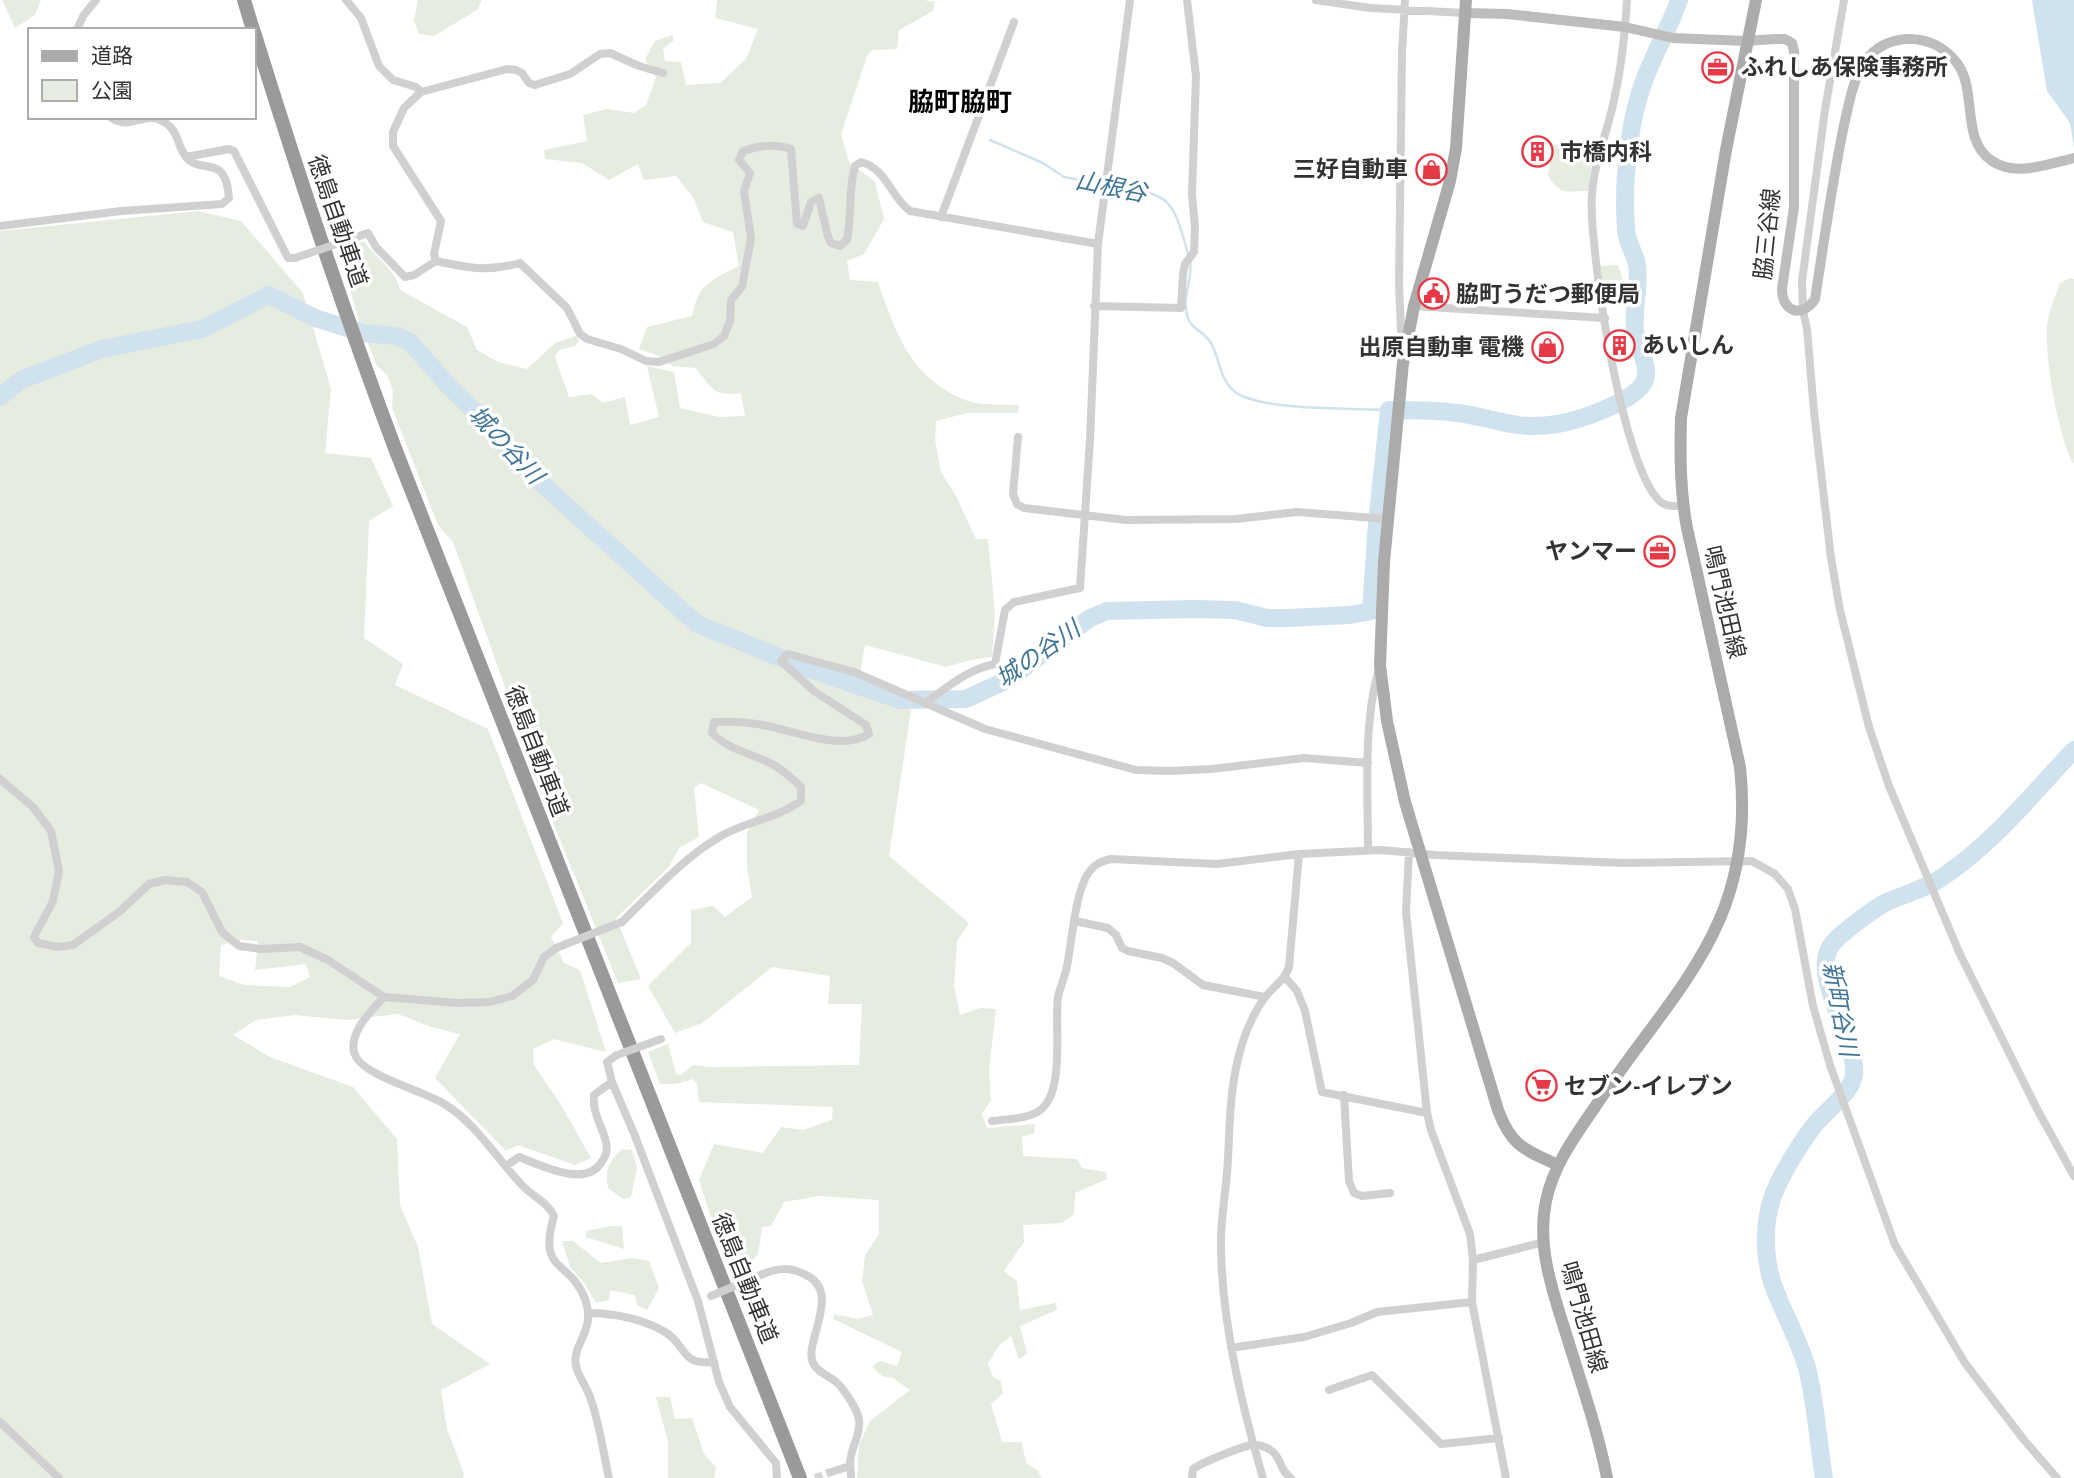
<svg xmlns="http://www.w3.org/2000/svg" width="2074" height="1478" viewBox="0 0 2074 1478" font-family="'Source Sans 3','Noto Sans JP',sans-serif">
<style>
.green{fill:#e6ecdf;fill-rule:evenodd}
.water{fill:#cfe2ee}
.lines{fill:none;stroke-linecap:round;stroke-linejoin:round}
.stream{stroke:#cfe2ee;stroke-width:2.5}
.river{stroke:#cfe2ee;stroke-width:18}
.minor-tunnel{stroke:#d6d6d6;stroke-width:8;stroke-dasharray:8 4;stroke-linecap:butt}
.minor{stroke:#d0d0d0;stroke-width:8}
.secondary{stroke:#bdbdbd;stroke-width:10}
.primary{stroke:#ababab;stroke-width:12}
.motorway{stroke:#9a9a9a;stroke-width:14}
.minor-bridge{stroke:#d0d0d0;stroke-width:8}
.labels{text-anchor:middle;stroke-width:7;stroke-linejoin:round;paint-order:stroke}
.poi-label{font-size:23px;font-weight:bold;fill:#333;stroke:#fff;text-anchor:start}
.street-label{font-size:23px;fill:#333;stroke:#fff}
.water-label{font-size:24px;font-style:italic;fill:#3f7597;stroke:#fff}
.quarter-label{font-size:26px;font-weight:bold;fill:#000;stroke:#fff}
</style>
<rect width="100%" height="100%" fill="#fff"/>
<path class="green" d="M2,0H41L35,15L15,28Z
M418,0H482L477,10L434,36L419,34L414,20Z
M717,0H924L935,2L933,11L899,30L897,49L872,50L867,56L841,134L849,162L875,182L884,219L864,254L847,261L850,280L878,282C896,334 910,377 965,400C979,406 1003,404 1019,405L1018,413H967L936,421L935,439L941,472L956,496L976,539H988L995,613L992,657L970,660L946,667L865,645L857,689L911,710L889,856L969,923L957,941L954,986L960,1015L981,1008L996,1009L989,1070L991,1100L982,1114L987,1128L1035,1124L1034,1133L1022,1137L1023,1156L1077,1159L1082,1168L1106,1172L1107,1179L1075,1193L1074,1214L1062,1223L1023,1225L1024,1242L1004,1271L1017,1281L1020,1310L1056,1303L1057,1310L1020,1326L1027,1354L1019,1359L1011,1336L999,1345L988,1364L993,1377L1001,1381L1003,1393L991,1404L1002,1442H1022L1026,1463L1037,1470L1042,1478H857L859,1445L870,1421L910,1390L893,1378L882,1376L872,1366L880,1361L897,1366L902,1352L833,1319L834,1314L858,1319L873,1315L862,1281L865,1255L879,1234V1200L819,1196L784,1202L771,1226L762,1227L758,1254L751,1263L733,1260L718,1239L699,1180L714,1144L763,1153L781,1127L804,1130L832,1120L833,1107L699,1102L697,1083L693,1079L676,1084H660L648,1052L668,1044L676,1074L681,1075L693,1065L712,1067L859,1065L862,1004H828L830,976L772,967L702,1023L675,1033L648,986L691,943V910L713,906L725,917L752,897L747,868V832L759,810L701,783L694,788L699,837L679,848L669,867L616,918L641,979L618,983L533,773L513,709L453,542L438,525L392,408L393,391L387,375L377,366L361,327L339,253L364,241C377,260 395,268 400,290L467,327L477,350L498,362L527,369L555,343L576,336L579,341L575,346L559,350L555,357L569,397L592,394L603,403L625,397L630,425L659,417L647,366L674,372L680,408L719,417L745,416L741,393C714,397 711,388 696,368L672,366L659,356L639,349L647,327L692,316C699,282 711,281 739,266L733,232L703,222L693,197L676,176L644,180L638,164L609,180L582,163L545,159L544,150L587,141L583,115L607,109L634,113L646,105L656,78L645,59L655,41L672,35L674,40L663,49L665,61L681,62L686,85L720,83L746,59L758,29L715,18Z
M1552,145L1594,147L1588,191C1566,191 1561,196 1548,176Z
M198,211L241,221L303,293L331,389L325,453L371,458L393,506L369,521L364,638L403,664L395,685L488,729L563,923L551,937L564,963L580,970L606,1052L554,1039L533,1049L534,1065L561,1105L591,1158L575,1165L518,1145L506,1151L435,1078L460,1034L431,1027L398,1014L346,1020L295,1015L256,1020L233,1035L270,1057L353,1087L397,1139L400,1205L418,1247L432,1324L490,1364L441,1390L447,1429L464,1474L463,1478H0V231ZM243,940L258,941L255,970L306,964L310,977L290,987L244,985L219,976L221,945Z
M1618,265L1624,283L1620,285H1603L1601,266Z
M2070,278L2074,279V464C2059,442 2042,347 2048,320C2050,308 2056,295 2060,283Z
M622,1149L632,1150L637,1168L631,1197L623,1199L608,1188C605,1170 608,1162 622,1149Z
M612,1226H622L624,1249L586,1237V1231Z
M562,1241H573L601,1263L632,1258L649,1261L659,1288L647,1310L637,1305L635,1295L610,1290L609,1300L596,1303L585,1284L570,1267Z
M656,1397H670L675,1419L692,1418L704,1454L716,1467L714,1478H668V1442Z"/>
<path class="water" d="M2032,0H2074V148L2070,123L2047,91Z"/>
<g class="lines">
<path class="stream" d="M990,140L1043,163L1064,177L1103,184
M1109,185C1170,195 1172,195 1188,254
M1190,261C1193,278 1182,297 1187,315C1190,329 1204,331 1211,343C1220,359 1219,378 1234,391C1256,411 1356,408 1389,410"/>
<path class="river" d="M0,397L21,380L102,349L202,329L269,295L315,318L363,333L397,336L410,342L446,383L494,430L519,463L697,624L806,668L900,700L966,699L1009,679L1090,618L1107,611L1194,609L1235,610L1267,618H1288L1350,615L1371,611L1377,523L1389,410C1412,410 1435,410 1458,413C1496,418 1515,431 1557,424C1577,421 1638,401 1645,380C1650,364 1636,345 1635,329C1633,308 1640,286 1637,265C1635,253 1627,243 1626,230C1623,186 1627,135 1640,93C1649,61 1668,32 1679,0
M1824,1478C1818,1442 1816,1403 1807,1368C1799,1341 1787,1320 1777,1295C1764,1266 1762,1226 1773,1196C1782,1172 1797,1149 1812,1128C1824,1112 1852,1093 1854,1075C1858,1039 1807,972 1833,943C1841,933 1876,907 1887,902C1905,894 1925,889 1941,878C1992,845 2032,794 2074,750"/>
<path class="minor-tunnel" d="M815,1478L831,1472"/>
<path class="minor" d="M346,0L361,18L379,66L393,80L416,87L421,92
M1316,0L1370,8L1465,13
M1405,0L1402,53L1399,284L1401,330L1409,331
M1627,0C1625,32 1622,64 1615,95C1609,129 1594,160 1592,194C1588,244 1623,476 1662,503C1668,507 1676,506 1682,506
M1844,0L1825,110L1802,281L1803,311L1807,329L1814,412L1831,558L1840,610L1869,727L1889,786L1959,952L2037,1109L2074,1176
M77,30L83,16L96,0
M186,157L229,149L234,151L288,258H295
M941,217L1014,22
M0,226L121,211L222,204L229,198C228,189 227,179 221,172C214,164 199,168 190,161C175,149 182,128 158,119C141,113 129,131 110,117
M357,237L368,233L376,247L405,277L414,275L436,261C468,268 487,272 520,263L567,308L580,334L587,339L621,349L646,361L659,362L714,344L724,336L730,321L731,300L742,287L751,238L744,191L750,173L739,160L743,151C759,146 774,143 791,149L797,224L803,226L811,202L819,198L828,237L831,243L840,246L847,240C852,215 848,190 855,166L861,162C887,169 890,196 910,211L1098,244
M436,261L434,254L441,221L393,146V132L404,108L421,92L507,69L516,70L522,73L529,83L535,85L570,74L600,54L610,53L639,66L663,73
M1094,306L1181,308L1183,274L1185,264L1194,252L1195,228L1192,194L1196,76L1187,0
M1414,306L1605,318
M1018,437L1013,494L1017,504L1024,508L1126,520L1236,519L1297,512L1388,519
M926,702C948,687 968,669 995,664L1005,610L1014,602L1080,588L1090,440L1098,244L1130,0
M0,779L33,807L51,831L59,871L53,901L34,937L38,943L58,947L73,945L119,912L149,884L165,880L187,882L202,892L222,932L239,946L261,949L300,947L328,960L384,997L458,1003L490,1002L512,996L533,980L544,957L556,948
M1368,850C1368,793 1363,727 1378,672
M1409,852L1406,912L1427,1113L1431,1130L1470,1234L1473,1260L1472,1302L1506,1478
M1075,921L1108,928L1116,935L1122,948L1128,951L1162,958L1173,963L1203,985L1265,997
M622,922C653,892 683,858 721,836C747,821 775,819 801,801V787C791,777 781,768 768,762C749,753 728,749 712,733L714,722C732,721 750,722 768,726C796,732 842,751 869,734L866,725L814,691L781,661L788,654L854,672L985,729L1136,770L1171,771L1212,769L1304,758L1368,763
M1285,977L1297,991L1305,1011L1322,1092L1427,1113
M384,997C371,1011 345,1036 356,1057C367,1077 425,1091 446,1105C476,1124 496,1157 520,1183C531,1196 546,1200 554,1216C537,1274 570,1259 585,1299C597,1330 571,1345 576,1366C578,1377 588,1388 591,1400C600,1425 603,1452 609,1478
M617,1055L607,1062L612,1082L635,1136L698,1301L719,1382L730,1407L776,1463L777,1478
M1344,1095L1349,1181L1354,1193L1362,1196L1390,1193
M992,1121C1007,1119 1027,1119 1039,1111C1066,1093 1054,1025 1058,997C1060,987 1065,977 1067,966C1072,942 1075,891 1089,872C1095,864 1101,861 1111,859L1217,864L1299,854L1381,850L1435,855L1623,863L1752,861L1775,874L1788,889L1795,909L1813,1006L1830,1065L1895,1245L1965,1363L2024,1440L2057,1478
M506,1166L519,1157C540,1165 585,1188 601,1163C606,1156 608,1151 606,1142C602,1125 592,1113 594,1095L612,1082
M1473,1260L1544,1242
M763,1274C778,1268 789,1267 804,1274C844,1291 803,1342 813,1363C818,1374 834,1377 841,1387C848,1396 857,1408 859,1420C861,1432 853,1445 851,1456C849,1463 851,1471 851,1478
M589,1313C613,1313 644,1319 665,1332C688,1346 679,1365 714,1362
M1231,1348L1304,1337L1351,1323L1377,1312L1472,1302
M1329,1390L1372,1375L1441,1444L1499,1438
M0,1422L59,1478
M831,1472L850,1466
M1192,1478L1193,1469C1203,1462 1238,1448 1251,1445C1258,1444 1267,1447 1272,1451C1282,1459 1279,1470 1291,1478
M1263,1478C1242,1406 1222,1324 1221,1248C1220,1218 1227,1188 1228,1158C1230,1121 1230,1084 1241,1048C1245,1032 1256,1008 1267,995C1275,985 1285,980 1289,967L1299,854"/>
<path class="secondary" d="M1465,13L1507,14L1625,27L1673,38L1746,41L1775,39H1785L1792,43L1794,51V207L1782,289C1782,312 1802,319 1815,299C1824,241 1832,183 1844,125C1849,104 1853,78 1866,60C1876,47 1890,40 1907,39C1927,38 1945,47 1957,63C1978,91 1960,140 1992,161C2016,177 2048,164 2074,158"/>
<path class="primary" d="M1466,0L1456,148L1450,181L1414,306L1403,363L1384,562L1380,665L1387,721L1405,802L1498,1110C1511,1146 1525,1150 1558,1165
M1607,1478C1598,1431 1582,1386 1568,1340C1554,1295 1536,1248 1546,1201C1553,1166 1575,1136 1595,1107C1674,988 1757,925 1740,767L1687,528C1680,491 1680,455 1681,418L1726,150L1756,0"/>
<path class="motorway" d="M244,0L253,30
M254,32C298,174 344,313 396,451L800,1478"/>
<path class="minor-bridge" d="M295,258L357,237
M556,948L622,922
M617,1055L661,1039
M711,1296L763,1274"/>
</g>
<defs>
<symbol id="office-ring" viewBox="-11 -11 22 22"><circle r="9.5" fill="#fff" stroke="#e63946" stroke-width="1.5"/><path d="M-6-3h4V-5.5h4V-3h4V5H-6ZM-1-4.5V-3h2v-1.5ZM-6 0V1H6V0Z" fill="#e63946"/></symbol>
<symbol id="building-ring" viewBox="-11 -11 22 22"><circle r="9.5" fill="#fff" stroke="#e63946" stroke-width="1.5"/><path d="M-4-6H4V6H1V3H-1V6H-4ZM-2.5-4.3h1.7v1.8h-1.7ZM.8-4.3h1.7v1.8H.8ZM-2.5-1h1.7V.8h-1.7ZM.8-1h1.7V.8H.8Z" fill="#e63946"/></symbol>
<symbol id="shop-ring" viewBox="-11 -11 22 22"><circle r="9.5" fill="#fff" stroke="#e63946" stroke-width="1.5"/><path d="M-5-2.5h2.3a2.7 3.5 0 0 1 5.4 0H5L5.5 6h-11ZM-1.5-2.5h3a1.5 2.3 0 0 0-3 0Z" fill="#e63946"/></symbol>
<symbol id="civic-ring" viewBox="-11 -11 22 22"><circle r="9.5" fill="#fff" stroke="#e63946" stroke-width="1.5"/><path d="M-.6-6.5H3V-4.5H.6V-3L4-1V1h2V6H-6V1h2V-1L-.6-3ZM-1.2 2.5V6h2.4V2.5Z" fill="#e63946"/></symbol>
<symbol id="supermarket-ring" viewBox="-11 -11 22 22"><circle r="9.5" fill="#fff" stroke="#e63946" stroke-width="1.5"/><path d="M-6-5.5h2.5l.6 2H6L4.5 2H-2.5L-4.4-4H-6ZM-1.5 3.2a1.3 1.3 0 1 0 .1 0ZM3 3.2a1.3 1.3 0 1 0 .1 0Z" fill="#e63946"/></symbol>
</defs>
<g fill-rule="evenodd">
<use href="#office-ring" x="1700" y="50" width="35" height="35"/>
<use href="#building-ring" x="1520" y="134" width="35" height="35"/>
<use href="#shop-ring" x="1414" y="152" width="35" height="35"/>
<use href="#civic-ring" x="1416" y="276" width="35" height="35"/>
<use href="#building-ring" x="1602" y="328" width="35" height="35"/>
<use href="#shop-ring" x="1530" y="330" width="35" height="35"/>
<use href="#office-ring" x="1642" y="534" width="35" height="35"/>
<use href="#supermarket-ring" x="1524" y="1068" width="35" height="35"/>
</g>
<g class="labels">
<g class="poi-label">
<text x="1741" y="75">ふれしあ保険事務所</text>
<text x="1560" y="160">市橋内科</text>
<text x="1408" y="177" text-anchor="end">三好自動車</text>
<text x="1456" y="302">脇町うだつ郵便局</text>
<text x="1642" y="353">あいしん</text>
<text x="1524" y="355" text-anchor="end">出原自動車 電機</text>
<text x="1637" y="559" text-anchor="end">ヤンマー</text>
<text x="1564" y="1094">セブン-イレブン</text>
</g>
<g class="street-label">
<text transform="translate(338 221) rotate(71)" y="8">徳島自動車道</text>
<text transform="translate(1767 234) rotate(-84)" y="8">脇三谷線</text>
<text transform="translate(1725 602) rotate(77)" y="8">鳴門池田線</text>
<text transform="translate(537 751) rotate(69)" y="8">徳島自動車道</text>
<text transform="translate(745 1278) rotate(68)" y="8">徳島自動車道</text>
<text transform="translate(1584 1317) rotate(74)" y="8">鳴門池田線</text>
</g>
<g class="water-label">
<text transform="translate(1111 187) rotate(11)" y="8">山根谷</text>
<text transform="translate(506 445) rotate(47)" y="8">城の谷川</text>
<text transform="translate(1038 654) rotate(-35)" y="8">城の谷川</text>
<text transform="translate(1840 1009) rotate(79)" y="8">新町谷川</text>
</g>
<g class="quarter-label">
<text x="960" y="111">脇町脇町</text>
</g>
</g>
<rect x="28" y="28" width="228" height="91" fill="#ffffff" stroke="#adadad" stroke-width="2"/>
<rect x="42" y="51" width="35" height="10" fill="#ababab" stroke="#adadad" stroke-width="2"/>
<text x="91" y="63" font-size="21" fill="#333333">道路</text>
<rect x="42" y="80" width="35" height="21" fill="#e6ecdf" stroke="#adadad" stroke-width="2"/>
<text x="91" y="98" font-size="21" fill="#333333">公園</text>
</svg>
